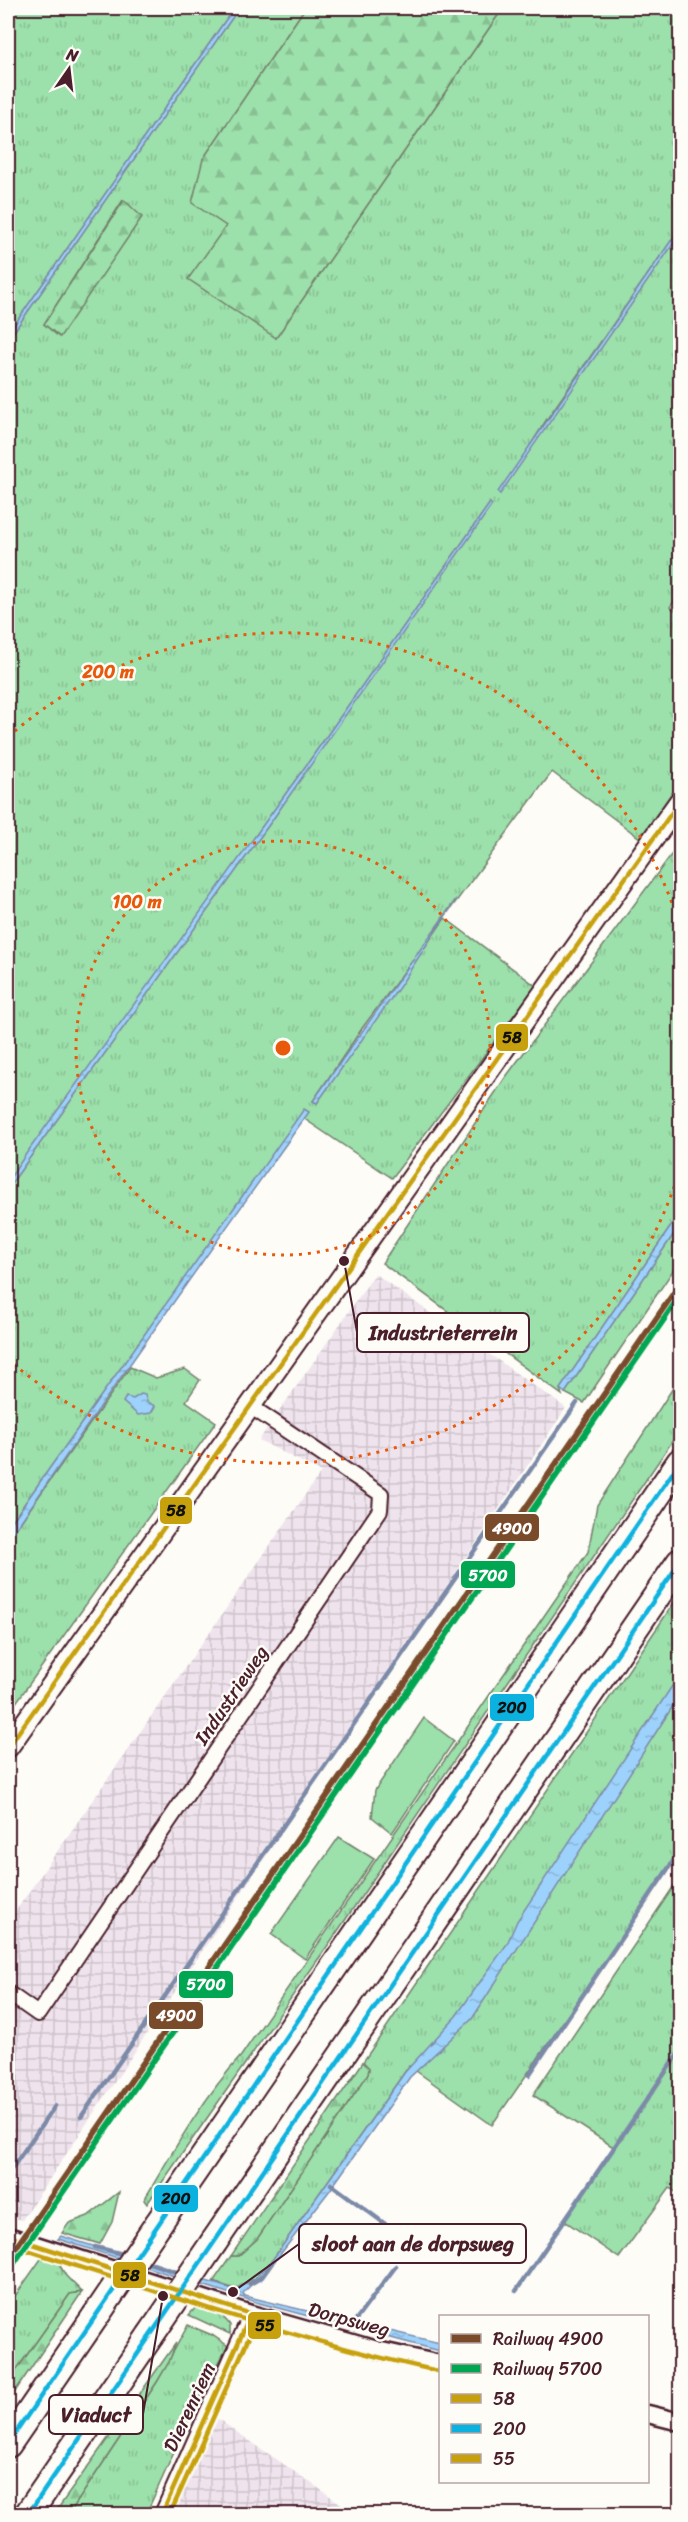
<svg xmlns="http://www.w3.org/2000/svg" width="688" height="2522" viewBox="0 0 688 2522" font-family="Sriracha,sans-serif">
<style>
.industrial{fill:url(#industrial-grid)}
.grass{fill:url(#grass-tufts);stroke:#73806b;stroke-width:1.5;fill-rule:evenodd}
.forest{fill:url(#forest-firs);stroke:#73806b;stroke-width:1.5}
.pitch{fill:#9ce0ab;stroke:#73806b;stroke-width:1.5}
.water{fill:url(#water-ripples);stroke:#7c8aa8;stroke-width:1.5}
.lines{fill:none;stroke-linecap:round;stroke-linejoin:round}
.stream{stroke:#7c8aa8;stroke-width:4.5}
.minor-casing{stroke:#4a1f2b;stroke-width:18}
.tertiary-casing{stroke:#4a1f2b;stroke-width:21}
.secondary-casing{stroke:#4a1f2b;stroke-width:24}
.motorway-casing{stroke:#4a1f2b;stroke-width:30}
.minor{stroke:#fdfcf7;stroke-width:14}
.tertiary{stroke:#fdfcf7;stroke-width:16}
.secondary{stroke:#fdfcf7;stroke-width:20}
.motorway{stroke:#fdfcf7;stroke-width:26}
.motorway-bridge-casing{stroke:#4a1f2b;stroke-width:30;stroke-linecap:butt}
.motorway-bridge{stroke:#fdfcf7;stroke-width:26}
.bus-1-casing{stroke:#fdfcf7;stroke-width:9}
.bus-2-casing{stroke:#fdfcf7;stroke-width:9}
.bus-3-casing{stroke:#fdfcf7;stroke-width:9}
.bus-1{stroke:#c7a10d;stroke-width:4.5}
.bus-2{stroke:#0bb2df;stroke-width:4.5}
.bus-3{stroke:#c7a10d;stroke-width:4.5}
.rail-1-casing{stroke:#fdfcf7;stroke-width:10}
.rail-2-casing{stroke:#fdfcf7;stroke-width:10}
.rail-1{stroke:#7a4b2a;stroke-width:6}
.rail-2{stroke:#00a651;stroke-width:6}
.ring{fill:none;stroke:#e8590c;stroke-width:3;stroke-dasharray:3 6}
.labels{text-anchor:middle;stroke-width:5;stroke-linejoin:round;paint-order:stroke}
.street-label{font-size:20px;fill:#4a1f2b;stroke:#fdfcf7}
.centre{fill:#e8590c;stroke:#fdfcf7;stroke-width:3}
.ring-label{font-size:18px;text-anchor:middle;font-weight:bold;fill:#e8590c;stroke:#fdfcf7;stroke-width:5;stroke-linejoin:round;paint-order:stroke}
.leader{fill:none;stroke:#4a1f2b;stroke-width:2}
.callout-dot{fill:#4a1f2b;stroke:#fdfcf7;stroke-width:2}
.callout{fill:#fdfcf7;stroke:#4a1f2b;stroke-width:2}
.callout-label{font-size:21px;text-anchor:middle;font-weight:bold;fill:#4a1f2b}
.line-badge{stroke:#fdfcf7;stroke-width:2}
.badge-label{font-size:16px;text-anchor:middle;font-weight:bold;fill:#fff}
.pale-badge-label{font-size:16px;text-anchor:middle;font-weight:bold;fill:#111}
</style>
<defs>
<pattern id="industrial-grid" width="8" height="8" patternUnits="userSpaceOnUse" patternTransform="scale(1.5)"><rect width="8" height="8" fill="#efe4ed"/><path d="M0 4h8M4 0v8" fill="none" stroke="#cec3cb"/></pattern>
<pattern id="grass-tufts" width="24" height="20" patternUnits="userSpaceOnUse" patternTransform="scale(1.5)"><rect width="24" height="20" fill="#9ce0ab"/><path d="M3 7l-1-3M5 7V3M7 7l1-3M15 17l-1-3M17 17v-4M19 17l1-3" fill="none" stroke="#88c093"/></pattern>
<pattern id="forest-firs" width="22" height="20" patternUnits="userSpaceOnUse" patternTransform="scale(1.5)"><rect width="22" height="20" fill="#9ce0ab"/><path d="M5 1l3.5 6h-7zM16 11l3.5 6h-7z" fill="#88c093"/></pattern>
<pattern id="water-ripples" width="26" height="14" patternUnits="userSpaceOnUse" patternTransform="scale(1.5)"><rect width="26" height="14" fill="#9dd2fc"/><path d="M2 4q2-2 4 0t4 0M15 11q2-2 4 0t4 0" fill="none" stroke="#89b4d8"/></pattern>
</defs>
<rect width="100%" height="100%" fill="#fdfcf7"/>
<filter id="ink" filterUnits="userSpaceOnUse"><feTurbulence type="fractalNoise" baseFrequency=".0167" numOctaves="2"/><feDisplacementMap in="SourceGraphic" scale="12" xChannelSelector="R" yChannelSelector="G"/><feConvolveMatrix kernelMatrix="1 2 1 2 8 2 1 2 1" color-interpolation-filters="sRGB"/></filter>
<g filter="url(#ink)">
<path class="industrial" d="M375,1274L566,1408L22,2220L8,2216V1922L321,1472L259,1440Z
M218,2419L356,2514H171Z"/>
<path class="grass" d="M8,8H234L8,334Z
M239,8H305L203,159L226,226L276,338L503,8H680V228L547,419L500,493L680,234V593L670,607L674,610L680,601V782L641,839L552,772L363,1027L313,1101L317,1103L445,918L536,986L392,1178L300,1116L8,1527V1188L273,819L490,503L310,760L8,1181V340ZM123,200L141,217L59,337L44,324Z
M680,843V1213L560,1389L562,1395L382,1263L505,1078Z
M680,1225V1260L584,1403L565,1393Z
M130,1367L156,1378L185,1369L200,1380L186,1401L216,1422L8,1714V1540Z
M680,1377V1430L333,1938L147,2204L144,2200C173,2151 203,2098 241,2056L588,1552L597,1505Z
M680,1594V1852L492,2125L409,2066L273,2259L254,2279L235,2289L213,2282L231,2256H238L257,2239L368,2074L369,2068L363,2062Z
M680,1877V2195L670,2188L619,2258L565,2221L615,2148L533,2095Z
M43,2256L56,2259L66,2276L82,2292L70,2294L8,2382V2306Z
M199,2304L218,2311L230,2325V2334L189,2315Z
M188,2325L212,2335L228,2346L196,2404L146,2514H69L157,2382Z"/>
<path class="forest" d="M305,8H503L276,338L188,279L226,226L192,203L203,159Z
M124,200L142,217L60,337L44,324Z
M363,2062L369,2068L368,2074L257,2239L238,2256H231Z
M119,2192L112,2222L100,2244L62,2233L69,2223L88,2216Z
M82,2292L8,2402V2382L70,2294Z
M176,2343L169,2362L157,2382L69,2514H54Z"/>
<path class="pitch" d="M424,1718L454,1741L392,1833L372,1817L375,1790Z
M339,1837L374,1859L305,1959L271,1934Z"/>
<path class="water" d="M234,8H239L8,340V334Z
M680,228V234L500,494L498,492Z
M490,503L492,505L273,819L8,1188V1181L26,1154L310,760Z
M456,899L400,986L317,1103L313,1101Z
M304,1109L309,1112C207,1254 107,1396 8,1540V1527Z
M680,1213V1225L565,1393L560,1389Z
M141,1394L145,1395L147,1402L155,1406L151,1413L138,1415L123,1402L126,1397L133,1399Z
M680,1674V1695L472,2019L410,2077L330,2190L275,2261L243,2293L245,2296L440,2343V2351L259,2303L58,2239L61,2236L235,2290L254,2279L273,2259L405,2072L456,2016L507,1944L517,1921Z"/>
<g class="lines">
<path class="stream" d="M529,2075L680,1851
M81,2117L577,1403
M8,2174L55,2106
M331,2184L396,2232
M95,2247L127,2255
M144,2261L176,2272
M250,2284L262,2277L272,2263
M516,2291L680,2051
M352,2325L396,2266"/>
<defs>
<path id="minor" d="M8,1993L38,2014L380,1510L381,1494L250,1406
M162,2514L251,2314"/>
<path id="tertiary" d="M8,2236L251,2314L377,2350L440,2364
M648,2414L680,2422"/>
<path id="secondary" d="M8,1747L680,801"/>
<path id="motorway" d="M158,2224L680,1462
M214,2242L680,1562
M8,2444L95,2317
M28,2514L150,2336"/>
</defs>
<use href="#minor" class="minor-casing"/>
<use href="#tertiary" class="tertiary-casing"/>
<use href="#secondary" class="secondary-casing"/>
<use href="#motorway" class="motorway-casing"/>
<use href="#minor" class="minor"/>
<use href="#tertiary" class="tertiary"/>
<use href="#secondary" class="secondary"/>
<use href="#motorway" class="motorway"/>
<defs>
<path id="motorway-bridge" d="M95,2317L158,2224
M150,2336L214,2242"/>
</defs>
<use href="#motorway-bridge" class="motorway-bridge-casing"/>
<use href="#motorway-bridge" class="motorway-bridge"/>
<defs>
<path id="bus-1" d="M8,1747L680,801
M8,2236L251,2314
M162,2514L251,2314"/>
<path id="bus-2" d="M8,2444L680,1462
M28,2514L680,1562"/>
<path id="bus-3" d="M8,2244C150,2289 292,2339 438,2371
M170,2514L258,2317"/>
</defs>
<use href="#bus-1" class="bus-1-casing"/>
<use href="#bus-2" class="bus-2-casing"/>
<use href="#bus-3" class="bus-3-casing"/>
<use href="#bus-1" class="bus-1"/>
<use href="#bus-2" class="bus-2"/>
<use href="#bus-3" class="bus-3"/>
<defs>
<path id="rail-1" d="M8,2259L680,1284"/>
<path id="rail-2" d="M14,2263L680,1296"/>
</defs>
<use href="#rail-1" class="rail-1-casing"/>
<use href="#rail-2" class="rail-2-casing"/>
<use href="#rail-1" class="rail-1"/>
<use href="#rail-2" class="rail-2"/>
</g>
</g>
<g class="ring">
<circle cx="283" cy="1048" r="207"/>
<path d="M680 1169A415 415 0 0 1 8 1359M8 737A415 415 0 0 1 680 927"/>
</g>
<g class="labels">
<g class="street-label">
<text transform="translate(231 1695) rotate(-56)" y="7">Industrieweg</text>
<text transform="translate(349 2319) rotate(15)" y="7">Dorpsweg</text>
<text transform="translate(189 2407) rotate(-65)" y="7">Dierenriem</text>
</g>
</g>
<circle cx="283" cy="1048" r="9" class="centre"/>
<g class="ring-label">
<text x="108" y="678">200 m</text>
<text x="137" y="908">100 m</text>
</g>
<path class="leader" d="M344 1261L357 1332M233 2292L299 2244M163 2296L143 2414"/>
<g class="callout-dot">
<circle cx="344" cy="1261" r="6"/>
<circle cx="233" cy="2292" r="6"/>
<circle cx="163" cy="2296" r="6"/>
</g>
<g class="callout">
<rect x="357" y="1313" width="172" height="39" rx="6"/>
<rect x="299" y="2224" width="227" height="39" rx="6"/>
<rect x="49" y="2395" width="94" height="39" rx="6"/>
</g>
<g class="callout-label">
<text x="443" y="1340">Industrieterrein</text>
<text x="413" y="2251">sloot aan de dorpsweg</text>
<text x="96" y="2422">Viaduct</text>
</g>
<g class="line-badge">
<rect x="495" y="1023" width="34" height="29" rx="6" fill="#c7a10d"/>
<rect x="159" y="1496" width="34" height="29" rx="6" fill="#c7a10d"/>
<rect x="484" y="1513" width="56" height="29" rx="6" fill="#7a4b2a"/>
<rect x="460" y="1560" width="56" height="29" rx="6" fill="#00a651"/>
<rect x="489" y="1693" width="46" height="29" rx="6" fill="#0bb2df"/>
<rect x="178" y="1970" width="56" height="29" rx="6" fill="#00a651"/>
<rect x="148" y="2001" width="56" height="29" rx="6" fill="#7a4b2a"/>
<rect x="153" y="2184" width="46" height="29" rx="6" fill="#0bb2df"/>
<rect x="112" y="2261" width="35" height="28" rx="6" fill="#c7a10d"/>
<rect x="247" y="2311" width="35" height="29" rx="6" fill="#c7a10d"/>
</g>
<g class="badge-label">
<text x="512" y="1534">4900</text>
<text x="488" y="1581">5700</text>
<text x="206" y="1990">5700</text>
<text x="176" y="2021">4900</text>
</g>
<g class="pale-badge-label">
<text x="512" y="1043">58</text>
<text x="176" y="1516">58</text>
<text x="512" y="1713">200</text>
<text x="176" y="2204">200</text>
<text x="130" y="2281">58</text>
<text x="265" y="2331">55</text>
</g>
<rect width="688" height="2522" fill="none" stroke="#fdfcf7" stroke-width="30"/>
<rect x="15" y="15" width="658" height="2492" fill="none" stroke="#4a1f2b" stroke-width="2" filter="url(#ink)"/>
<rect x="439" y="2315" width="210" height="168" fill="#fdfcf7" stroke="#b5a4a5" stroke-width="1.5"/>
<rect x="451" y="2334" width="30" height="9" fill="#7a4b2a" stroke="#b5a4a5" stroke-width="1.5"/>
<text x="493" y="2345" font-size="18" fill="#4a1f2b">Railway 4900</text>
<rect x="451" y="2364" width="30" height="9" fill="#00a651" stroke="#b5a4a5" stroke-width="1.5"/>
<text x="493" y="2375" font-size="18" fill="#4a1f2b">Railway 5700</text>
<rect x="451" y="2394" width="30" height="9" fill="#c7a10d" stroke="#b5a4a5" stroke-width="1.5"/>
<text x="493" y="2405" font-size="18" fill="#4a1f2b">58</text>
<rect x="451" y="2424" width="30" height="9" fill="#0bb2df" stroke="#b5a4a5" stroke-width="1.5"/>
<text x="493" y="2435" font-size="18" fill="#4a1f2b">200</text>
<rect x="451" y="2454" width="30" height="9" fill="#c7a10d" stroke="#b5a4a5" stroke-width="1.5"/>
<text x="493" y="2465" font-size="18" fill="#4a1f2b">55</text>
<g transform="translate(69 69) rotate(14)" stroke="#fdfcf7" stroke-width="4.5" paint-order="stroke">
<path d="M0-4.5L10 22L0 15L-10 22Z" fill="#4a1f2b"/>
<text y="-9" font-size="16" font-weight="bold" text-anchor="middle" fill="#4a1f2b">N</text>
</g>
</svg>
